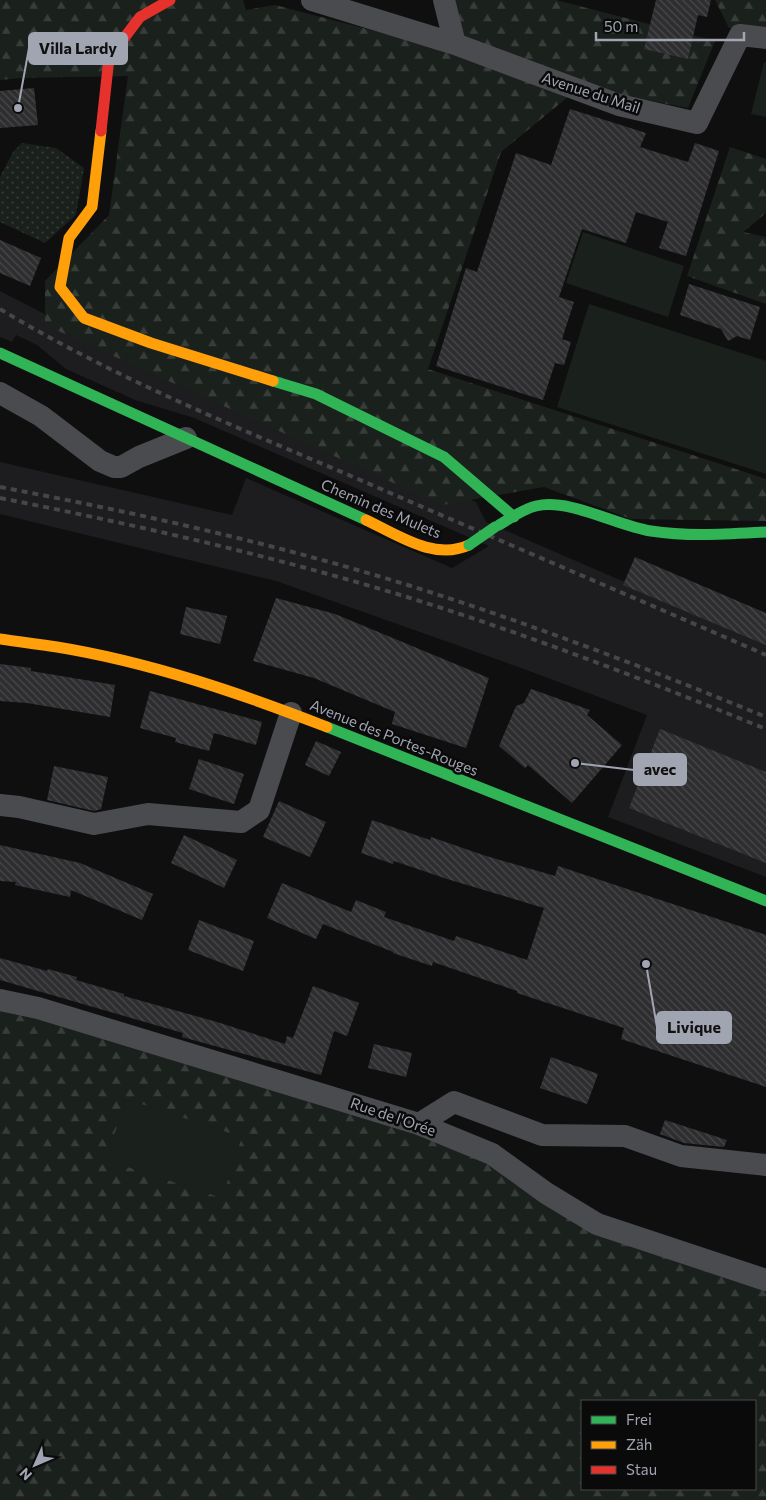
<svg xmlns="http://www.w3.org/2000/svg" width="766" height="1500" viewBox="0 0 766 1500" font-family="Commissioner,sans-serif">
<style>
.built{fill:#1d1c1e}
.grass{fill:url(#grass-dots)}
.forest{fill:url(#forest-firs);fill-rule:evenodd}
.park{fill:#1a201b}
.building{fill:url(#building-back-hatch)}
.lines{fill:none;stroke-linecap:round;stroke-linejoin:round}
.street{stroke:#4a4b4f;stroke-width:22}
.fast{stroke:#30b455;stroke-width:11}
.slow{stroke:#ff9f0a;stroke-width:11}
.jam{stroke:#e5322d;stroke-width:11}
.rail{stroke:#454649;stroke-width:4;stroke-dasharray:6 5;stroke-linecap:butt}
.fast-bridge{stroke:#30b455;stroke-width:11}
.labels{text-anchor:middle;stroke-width:5;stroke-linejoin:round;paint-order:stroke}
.street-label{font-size:15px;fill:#a1a4b1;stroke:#0a0a0b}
.leader{fill:none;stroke:#a1a4b1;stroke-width:2}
.callout-dot{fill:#a1a4b1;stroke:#0a0a0b;stroke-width:2}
.callout{fill:#a1a4b1;stroke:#a1a4b1;stroke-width:2}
.callout-label{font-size:16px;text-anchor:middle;font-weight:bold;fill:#111}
</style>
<defs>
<pattern id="grass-dots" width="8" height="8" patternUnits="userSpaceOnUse" patternTransform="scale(1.25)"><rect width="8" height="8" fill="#1a201b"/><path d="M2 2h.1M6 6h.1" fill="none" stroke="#383d3a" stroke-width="1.8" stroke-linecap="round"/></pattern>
<pattern id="forest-firs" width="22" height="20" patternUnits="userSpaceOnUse" patternTransform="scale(1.25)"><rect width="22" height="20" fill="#1a201b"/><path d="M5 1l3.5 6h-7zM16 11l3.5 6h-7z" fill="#383d3a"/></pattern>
<pattern id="building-back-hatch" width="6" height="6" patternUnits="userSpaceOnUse" patternTransform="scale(1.25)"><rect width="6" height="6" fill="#2e2e30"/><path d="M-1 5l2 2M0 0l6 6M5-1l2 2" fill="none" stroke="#49494c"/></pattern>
</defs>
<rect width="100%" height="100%" fill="#0f0f10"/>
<path class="built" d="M0,291L157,372L237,397L476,502L486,522L766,643V877L608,817L647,715L521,668L276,581L0,514V462L232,515L246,478L452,568L489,546L194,418L135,400L66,369L37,345L16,335L12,342L0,337Z"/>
<path class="grass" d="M22,143L56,148L84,168L76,215L45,243L0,222V177L13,152Z"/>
<path class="forest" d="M0,0H243L246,10L275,5L463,54L453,0H556L715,41L688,108L580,87L501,152L428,369L766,479V521L631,519L544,487L442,505L45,325V281L109,215L128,76L20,78L0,80Z
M715,0H766V33L729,28Z
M730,147L766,159V213L743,232L766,237V304L687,276Z
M0,1000L419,1124L546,1193L766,1280V1500H0ZM582,1401H755V1489H582Z"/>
<path class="park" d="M764,62L766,63V117L751,114Z
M583,232L684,266L668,317L566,283Z
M589,304L766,361V474L557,407Z
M126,1099L242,1137L222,1198L106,1160Z"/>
<path class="building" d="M656,0H711L707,17L698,15L688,59L644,49Z
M34,88L38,125L0,128V91Z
M570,109L646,133L640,147L688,162L695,143L719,151L686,256L659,248L668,222L636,212L626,243L582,229L559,297L574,302L562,339L571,342L564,365L555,363L543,400L436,366L466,268L477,272L516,153L551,165Z
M0,240L41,258L30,286L0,273Z
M689,284L760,307L750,340L737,336L728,341L721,329L680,315Z
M635,557L766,613V645L623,585Z
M276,598L335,614L489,678L466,748L392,724L395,712L314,678L253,661Z
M186,607L227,616L220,644L180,634Z
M0,664L31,668V671L115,685L110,717L27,703L0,701Z
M531,689L590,710L587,715L622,745L572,803L528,765L525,768L499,746L516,706L524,703Z
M150,691L262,722L256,745L214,733L209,751L175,742L176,738L140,728Z
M660,729L766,772V863L629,808Z
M316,741L341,752L329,776L305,765Z
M199,759L244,774L234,804L189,789Z
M54,766L108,777L101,809L94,811L47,800Z
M279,801L326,822L310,857L263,837Z
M372,820L430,840L431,837L483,855L555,876L558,866L766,935V1087L621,1039L624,1028L517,993V991L433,962L432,966L393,953V952L323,924L316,939L267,918L282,883L351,912L356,900L386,912L384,917L454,941L456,936L527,960L544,908L447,879L394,861L393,864L361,853Z
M184,835L237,860L224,888L171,863Z
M0,845L80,863L153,894L142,920L71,890L70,897L15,885L16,882L0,881Z
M199,920L254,941L243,971L188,950Z
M0,958L47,971L48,969L77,977L76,980L124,994V996L217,1022L285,1044L287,1036L293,1038L313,986L359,1003L347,1036L334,1031L321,1075L182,1037L183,1033L0,980Z
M374,1044L412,1053L406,1077L368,1068Z
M551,1057L598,1074L587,1104L540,1088Z
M665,1120L727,1140L724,1147L684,1143L660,1134Z"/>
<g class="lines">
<path class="street" d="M312,0L455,44
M444,0L455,44L619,105L697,123L740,35L766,38
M0,393L41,416L100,461L114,467H121L139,457L186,438
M0,805L19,807L94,824L148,814L241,822L259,810L291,713
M0,1000L38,1008L419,1124L492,1154L546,1193L597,1224L766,1280
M419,1124L454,1102L542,1135L625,1136L681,1156L766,1165"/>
<path class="fast" d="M0,353L366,520
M273,381L316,394L444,457L514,517
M499,525C511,518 523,509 536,506C570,498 617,526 651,531C689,537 728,534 766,532
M327,727L766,901"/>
<path class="slow" d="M101,131L92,207L69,238L60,287L84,318L151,343L273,381
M366,520C398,535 434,561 469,545
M0,639C19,642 38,644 57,647C149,662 240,693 327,727"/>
<path class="jam" d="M101,131L109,58L140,17L170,0"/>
<path class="rail" d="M0,309C111,376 231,425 351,476C489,536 628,595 766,655
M0,487C138,513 276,544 411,586C531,624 649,669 766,717
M0,498C137,525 273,556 407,597C529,635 648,681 766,729"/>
<path class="fast-bridge" d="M469,545L495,527"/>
</g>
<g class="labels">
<g class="street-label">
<text transform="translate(591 93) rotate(18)" y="5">Avenue du Mail</text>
<text transform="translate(381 509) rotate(23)" y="5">Chemin des Mulets</text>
<text transform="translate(394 738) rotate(22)" y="5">Avenue des Portes-Rouges</text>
<text transform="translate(393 1117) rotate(19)" y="5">Rue de l'Orée</text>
</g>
</g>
<path class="leader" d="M18 108L29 48M575 763L634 770M646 964L657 1027"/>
<g class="callout-dot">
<circle cx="18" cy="108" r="5"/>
<circle cx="575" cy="763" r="5"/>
<circle cx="646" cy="964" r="5"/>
</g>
<g class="callout">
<rect x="29" y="33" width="98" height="31" rx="5"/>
<rect x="634" y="754" width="52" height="31" rx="5"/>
<rect x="657" y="1012" width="74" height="31" rx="5"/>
</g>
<g class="callout-label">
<text x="78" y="54">Villa Lardy</text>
<text x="660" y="775">avec</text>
<text x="694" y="1033">Livique</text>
</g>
<rect x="581" y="1400" width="175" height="90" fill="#0a0a0b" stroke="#46484d"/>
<rect x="591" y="1416" width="25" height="8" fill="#30b455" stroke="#46484d"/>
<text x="626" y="1425" font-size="15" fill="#a1a4b1">Frei</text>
<rect x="591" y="1441" width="25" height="8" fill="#ff9f0a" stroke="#46484d"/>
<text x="626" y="1450" font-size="15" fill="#a1a4b1">Zäh</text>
<rect x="591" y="1466" width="25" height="8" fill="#e5322d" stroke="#46484d"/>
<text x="626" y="1475" font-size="15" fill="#a1a4b1">Stau</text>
<g transform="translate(35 1465) rotate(225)" stroke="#0a0a0b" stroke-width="4" paint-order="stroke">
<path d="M0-4L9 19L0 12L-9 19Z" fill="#a1a4b1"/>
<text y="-8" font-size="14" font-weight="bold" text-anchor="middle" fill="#a1a4b1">N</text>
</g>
<path d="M596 32v8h148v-8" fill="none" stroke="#a1a4b1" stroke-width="2.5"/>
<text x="604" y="32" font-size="15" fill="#a1a4b1" stroke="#0a0a0b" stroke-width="4" paint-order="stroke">50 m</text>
</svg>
